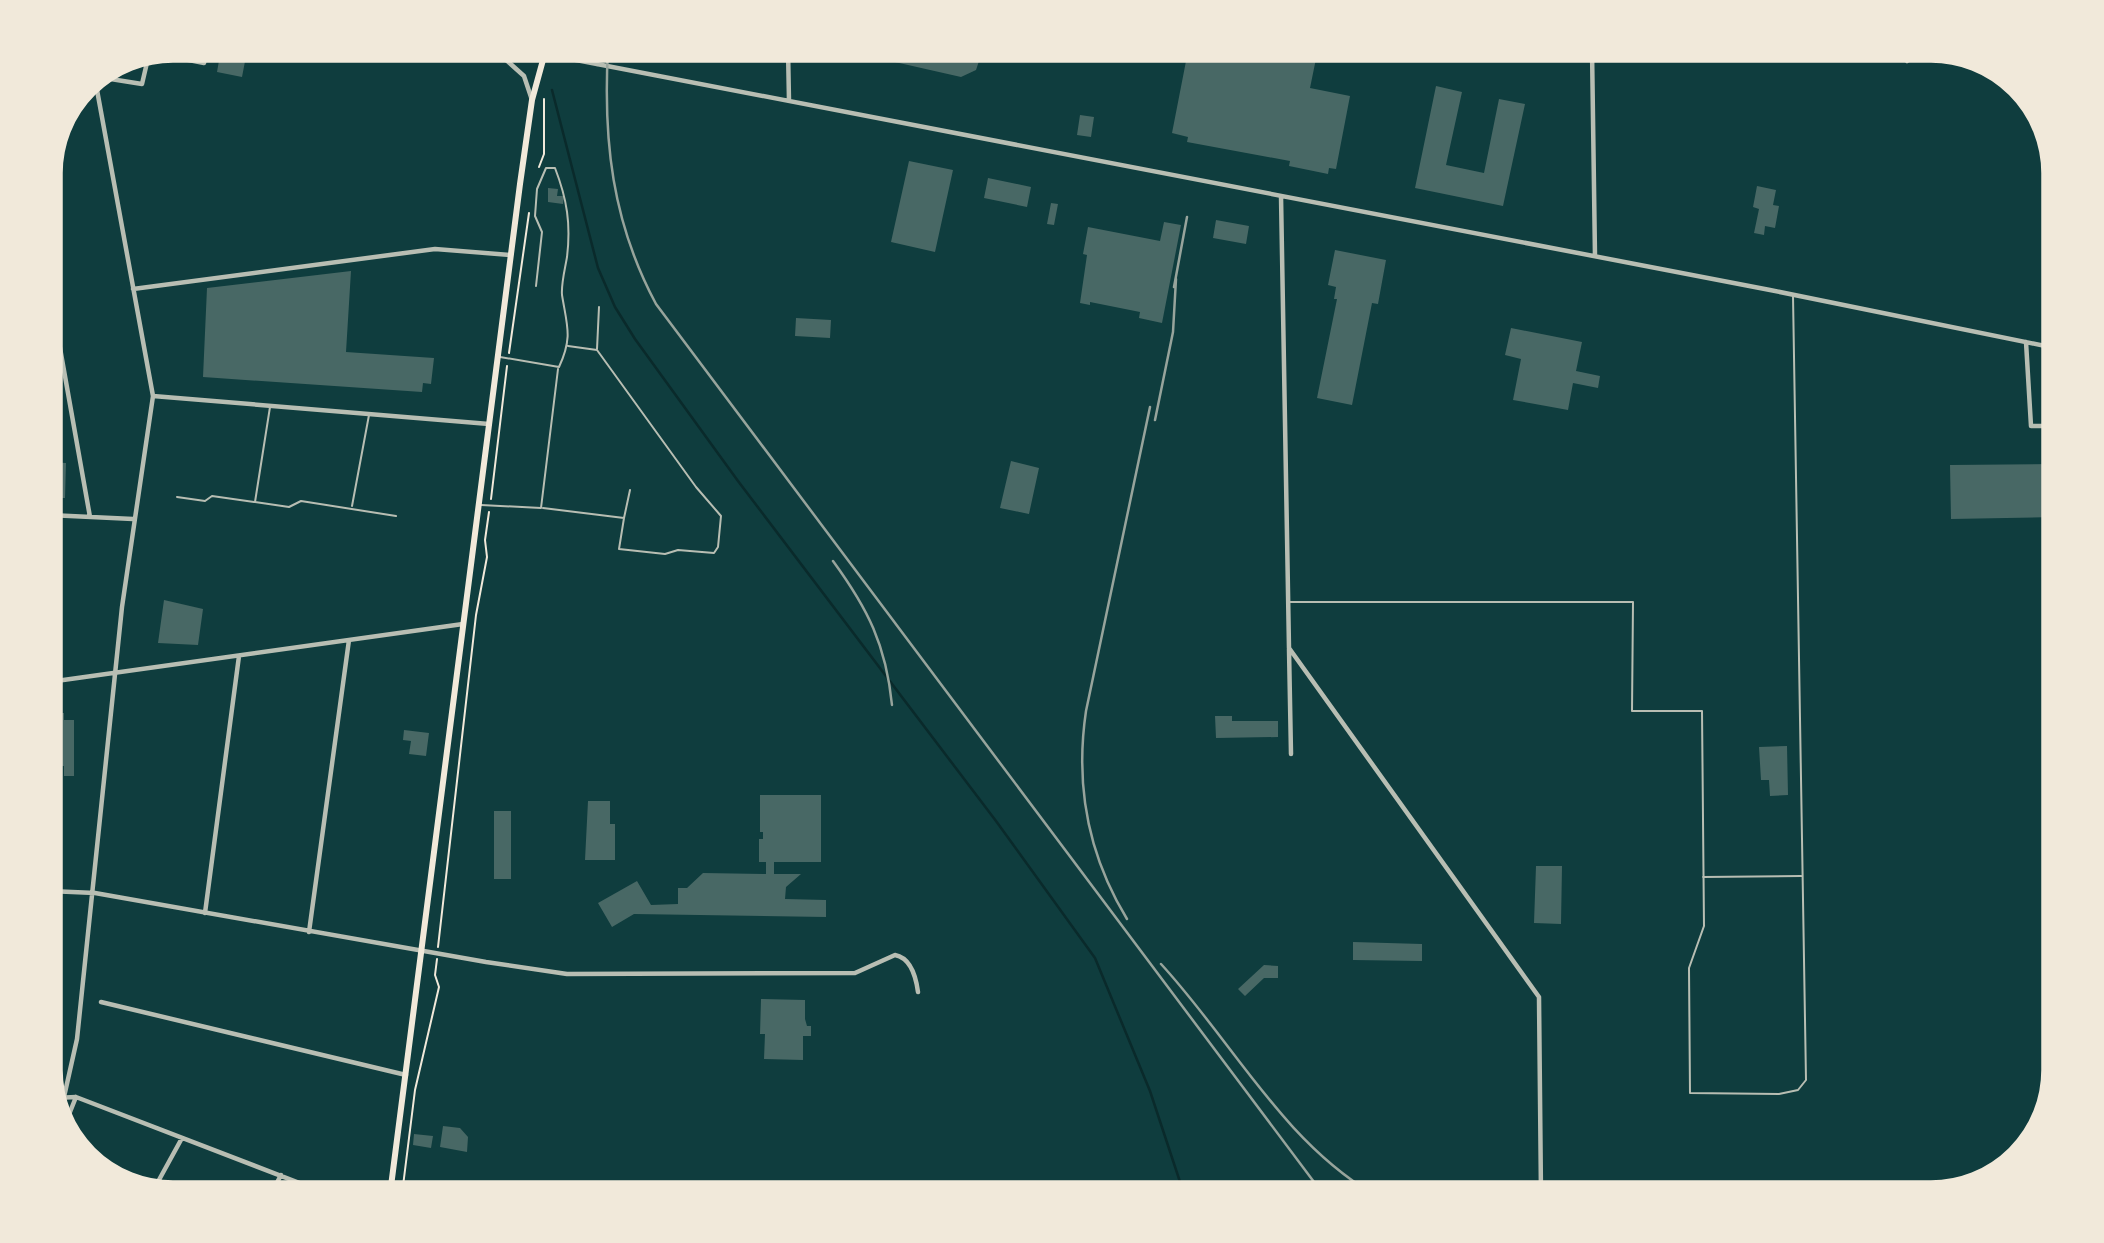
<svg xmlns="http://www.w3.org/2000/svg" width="2104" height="1243" viewBox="0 0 2104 1243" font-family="'PT Sans Narrow',sans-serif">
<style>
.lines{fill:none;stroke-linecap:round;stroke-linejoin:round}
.stream{stroke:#0a2a2b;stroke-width:2.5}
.building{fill:#486865}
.path{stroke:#f1e9da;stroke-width:2}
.service{stroke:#b8beb3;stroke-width:2}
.minor{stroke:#b8beb3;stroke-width:4.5}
.primary{stroke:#f1e9da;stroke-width:6}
.rail{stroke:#97a49c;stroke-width:2.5}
.rim{fill:none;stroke:#f1e9da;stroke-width:3.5}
</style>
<rect width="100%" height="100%" fill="#0f3d3e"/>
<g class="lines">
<path class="stream" d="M552,90L598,268L615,307L635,339L738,481L996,821L1095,958L1150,1091L1184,1194"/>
</g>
<path class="building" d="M221,49H255L254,53L247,51L242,77L217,72Z
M878,49H983L976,70L961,77L886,60Z
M1204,49H1318L1310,88L1350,96L1336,169L1329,168L1328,174L1289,166L1290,161L1187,142L1188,137L1172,133L1187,56L1202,59Z
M1436,86L1462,92L1446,165L1484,173L1499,99L1525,104L1503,206L1415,188Z
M1080,115L1094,117L1091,137L1077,135Z
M909,161L953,170L935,252L891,242Z
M988,178L1031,187L1027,207L984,198Z
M1757,186L1776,190L1773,205L1779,206L1775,228L1765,226L1764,235L1754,233L1759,209L1753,207Z
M548,188L558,189L557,196H564L563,204L548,202Z
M1051,203L1058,204L1054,225L1047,224Z
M1216,220L1249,226L1246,244L1213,238Z
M1164,222L1181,225L1162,323L1139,318L1140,312L1090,302V305L1080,303L1087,255L1083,254L1088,227L1160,241Z
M1335,250L1386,260L1378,304L1372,303L1352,405L1317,398L1337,299H1334L1336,287L1328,285Z
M351,271L346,352L434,358L431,384L423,383L422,392L203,377L207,288Z
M796,318L831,320L830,338L795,336Z
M1511,328L1582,342L1576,371L1600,376L1598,388L1573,383L1568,410L1513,400L1521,359L1505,355Z
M1011,461L1039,468L1029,514L1000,508Z
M49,462L66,463L65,498H49Z
M2055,464V517L1951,519L1950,465Z
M164,600L203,609L198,645L158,643Z
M53,713H64V720H74V776H64V766H53Z
M1215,716H1232V721H1278V737L1216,738Z
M404,730L429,733L426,756L409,754L411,741L403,740Z
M1787,746L1788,795L1770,796L1769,780H1761L1759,747Z
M760,795H821V862H774V874H801L786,887L785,899L826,900V917L634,914L612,927L598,903L637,881L651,905L678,904V888H687L703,873L766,874V862H759V839H763V832H760Z
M588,801H610V824H615V860H585Z
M494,811H511V879H494Z
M49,817H56L55,847H49Z
M1536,866H1562L1561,924L1534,923Z
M1353,942L1422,944V961L1353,960Z
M1264,965L1278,966V978H1264L1245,996L1238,989Z
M761,999L805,1000V1019L807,1026H811V1036H803V1060L764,1059L765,1034H760Z
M443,1126L460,1128L468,1137L467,1152L440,1147Z
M414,1134L433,1136L431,1148L413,1145Z"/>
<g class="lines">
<path class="path" d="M539,167L544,154V99
M509,353L529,213
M491,499L507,366
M438,947L476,615L487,557L485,540L489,512
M402,1194L415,1090L439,987L435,975L437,959"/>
<path class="service" d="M568,346L597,350L696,487L721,516L718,547L714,553L678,550L665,554L619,549L624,518
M597,349L599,307
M500,357L559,367C573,337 567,326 562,295C561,284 565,269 567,257C571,224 567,199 555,168H546L537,189L535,216L542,232L536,286
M270,407L255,502L289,507L301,501L396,516
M177,497L205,501L212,496L254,502
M481,505L541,508L558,369
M352,506L369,415
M543,508L624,518L630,490
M1290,602H1633L1632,711H1702L1704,926L1689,968L1690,1093L1779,1094L1798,1090L1806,1080L1793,296
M1703,877L1801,876"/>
<path class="minor" d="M494,49L524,76L532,100
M519,49L1770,290L2055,348
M579,49L597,64
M788,49L789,101
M1592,49L1595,256
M1898,49L1907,61
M153,53L204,63L207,49
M98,77L142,84L149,54
M1281,196L1289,648L1539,997L1541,1194
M49,286L90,517
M133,289L435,249L511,255
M2026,342L2031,426H2055
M153,396L489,424
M49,515L133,519
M1289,649L1291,754
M49,682L463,624
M49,891L95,893L486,962L567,974L855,973L895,955C911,958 916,977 918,992
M205,913L239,656
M309,932L349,640
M101,1002L406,1075
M64,1097L77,1039L122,607L153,396L95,79
M55,1098L76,1097L328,1194
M64,1127L76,1097
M154,1189L182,1138
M271,1194L281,1175"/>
<path class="primary" d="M390,1194L520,184L532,100L546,49"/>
<path class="rail" d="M608,49C603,140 612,222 656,304L1323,1194
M1174,287L1187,217
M1155,420L1173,332L1176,279
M833,561C868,609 886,645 892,705
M1127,919C1088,855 1075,785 1086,711L1150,407
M1161,964C1232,1041 1282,1140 1373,1194"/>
</g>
<path d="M0 0H2104V1243H0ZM173 61H1931A112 112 0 0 1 2043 173V1070A112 112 0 0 1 1931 1182H173A112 112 0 0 1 61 1070V173A112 112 0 0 1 173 61Z" fill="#f1e9da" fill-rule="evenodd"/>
<path class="rim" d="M173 61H1931A112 112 0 0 1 2043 173V1070A112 112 0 0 1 1931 1182H173A112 112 0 0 1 61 1070V173A112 112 0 0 1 173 61Z"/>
</svg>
